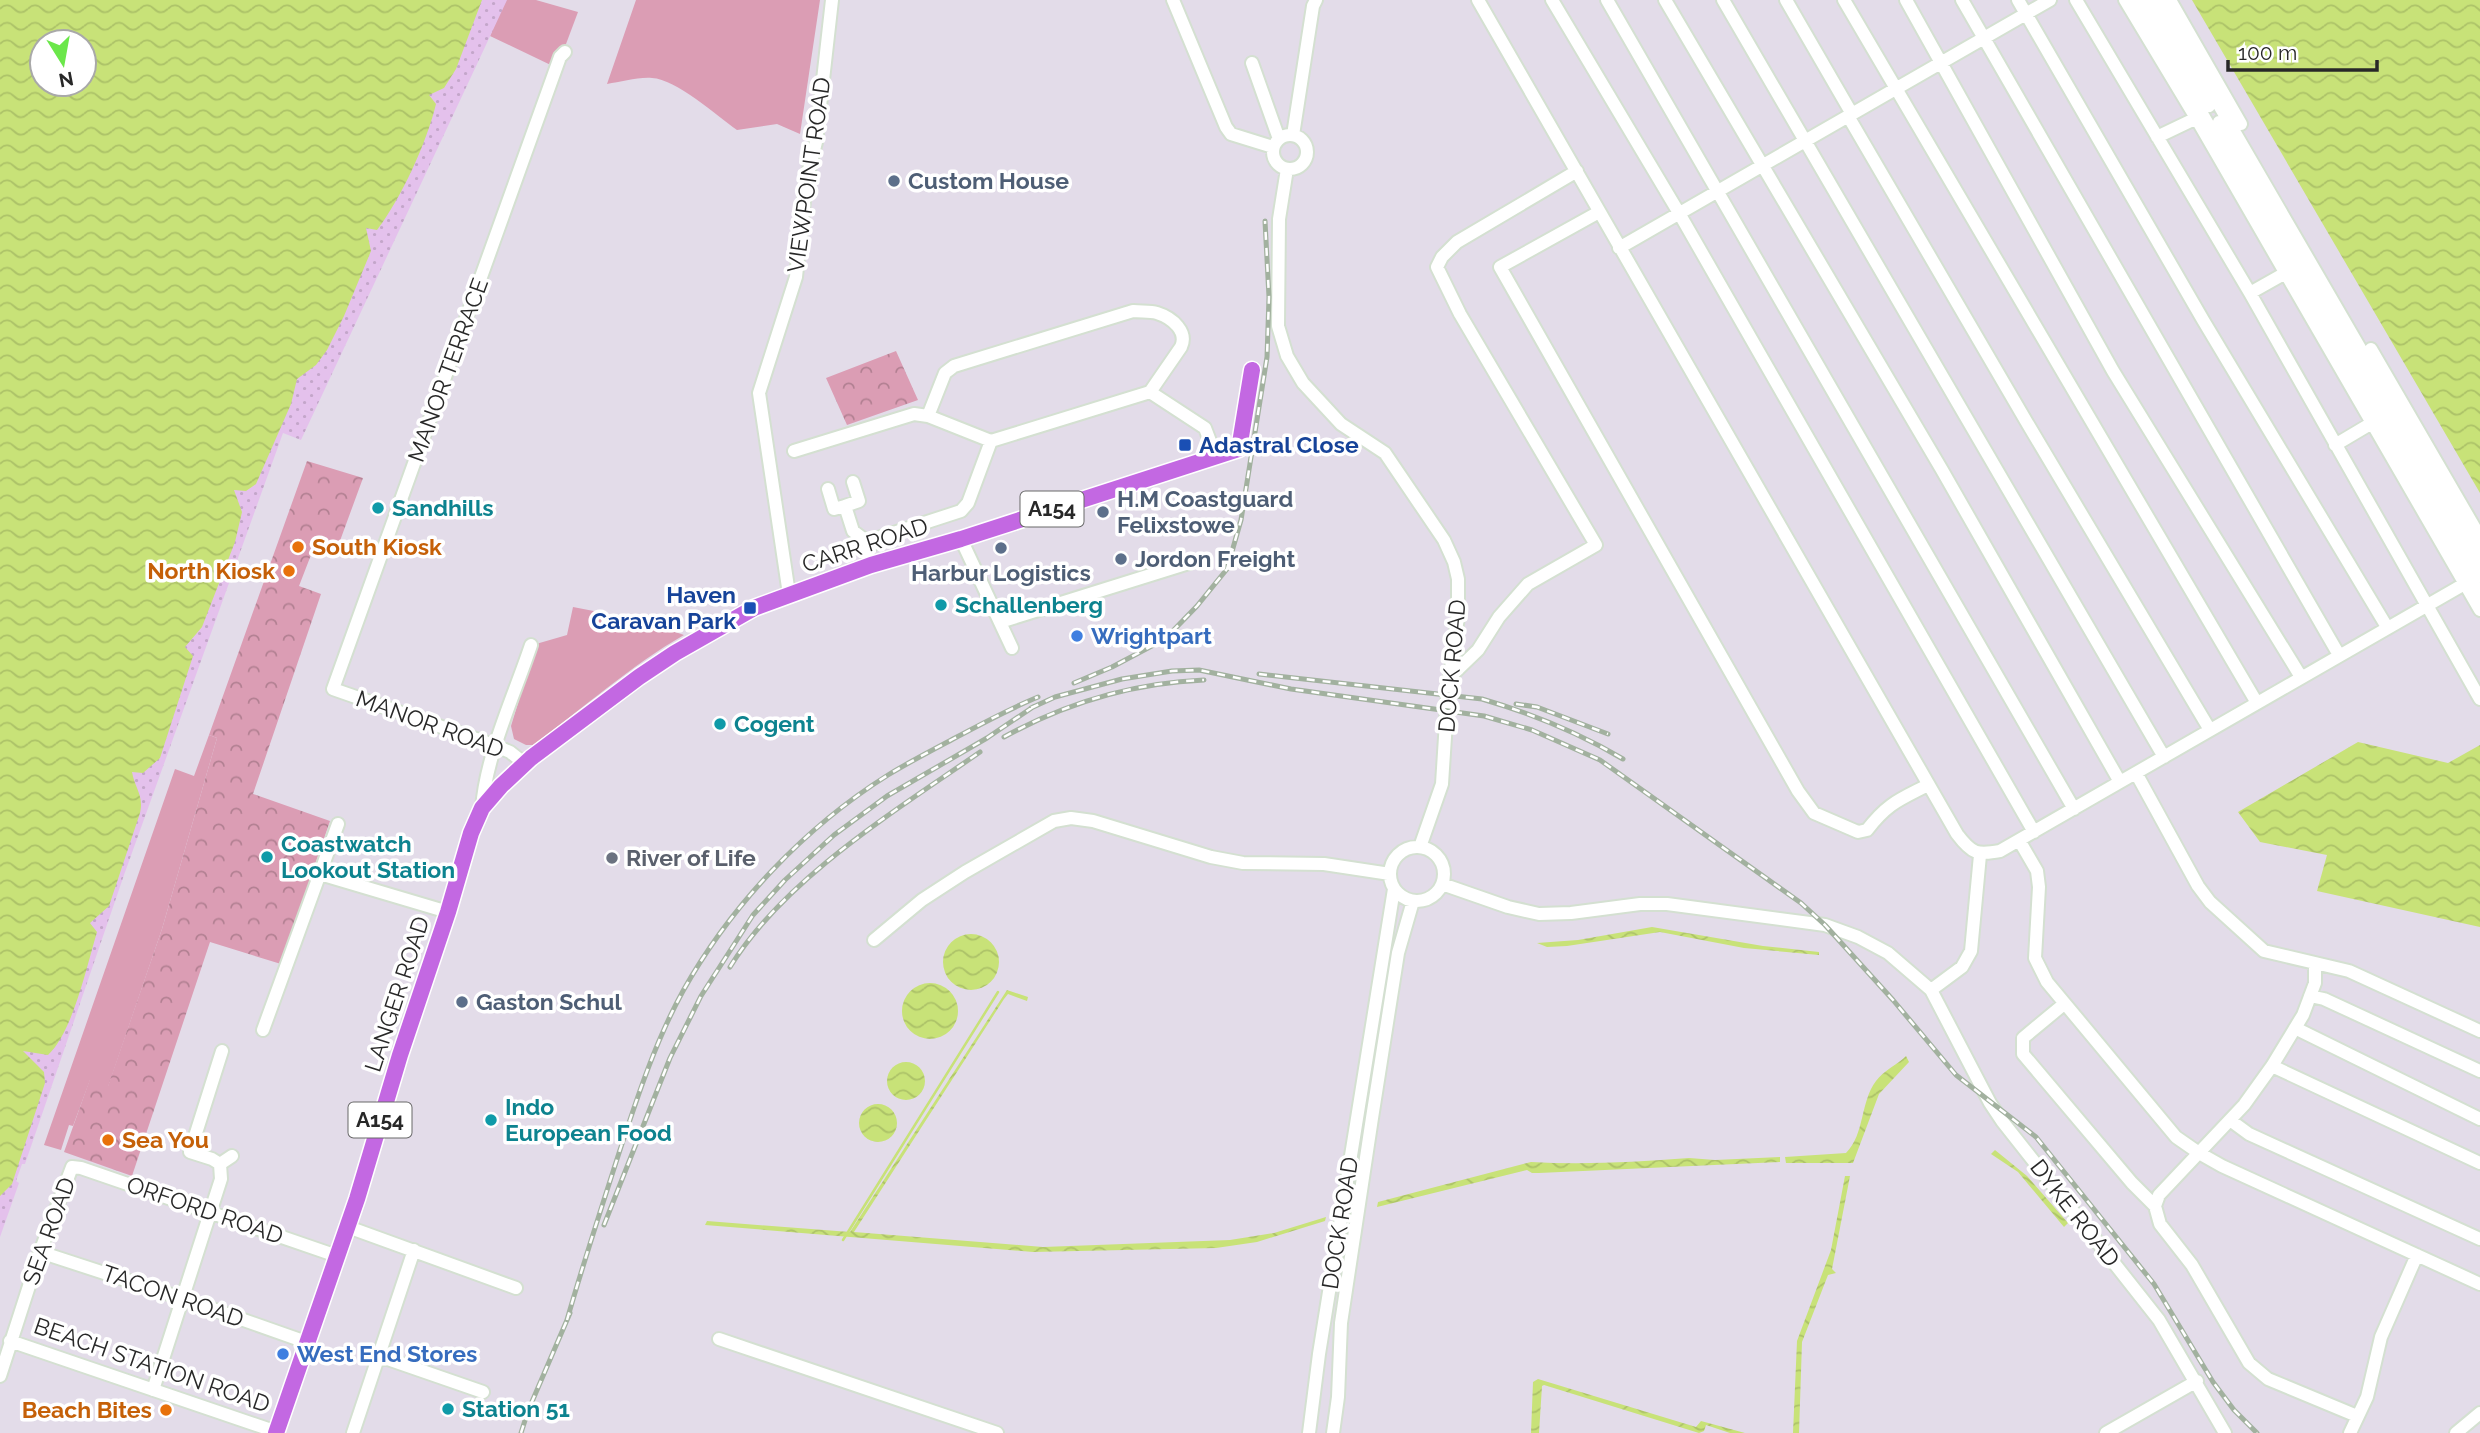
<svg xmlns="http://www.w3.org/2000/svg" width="2480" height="1433" viewBox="0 0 2480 1433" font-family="Raleway,sans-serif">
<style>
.grass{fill:#db9db4}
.sand{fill:url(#sand-dots)}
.park{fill:url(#park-crowns)}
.water{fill:url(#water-waves);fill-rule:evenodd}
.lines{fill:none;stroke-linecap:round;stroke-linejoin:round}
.stream{stroke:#c8e278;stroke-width:2.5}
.minor-casing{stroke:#d4e0d1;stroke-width:16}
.major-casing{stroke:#fff;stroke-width:19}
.minor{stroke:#fff;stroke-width:12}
.major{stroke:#c368e2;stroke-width:16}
.rail-casing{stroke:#a2b19f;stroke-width:5}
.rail{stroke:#fff;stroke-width:2.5;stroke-dasharray:8;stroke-linecap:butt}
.service-dot{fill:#5c6f8a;stroke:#fff;stroke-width:2.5}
.transit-dot{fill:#1a4fb4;stroke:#fff;stroke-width:2.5}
.culture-dot{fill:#0f9aa8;stroke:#fff;stroke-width:2.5}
.food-dot{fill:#e8710a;stroke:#fff;stroke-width:2.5}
.shop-dot{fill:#3f7fe0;stroke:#fff;stroke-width:2.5}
.worship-dot{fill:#6b7280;stroke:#fff;stroke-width:2.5}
.labels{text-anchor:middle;stroke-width:7;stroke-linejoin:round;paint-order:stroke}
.shield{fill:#fff;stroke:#686868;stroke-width:2}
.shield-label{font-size:21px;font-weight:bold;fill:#282828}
.street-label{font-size:23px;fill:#282828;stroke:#fff}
.service-label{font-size:23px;font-weight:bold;fill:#4e5e75;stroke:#fff;text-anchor:start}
.transit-label{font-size:23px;font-weight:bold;fill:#164399;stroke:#fff;text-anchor:start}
.culture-label{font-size:23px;font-weight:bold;fill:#0d838f;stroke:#fff;text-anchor:start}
.food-label{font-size:23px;font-weight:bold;fill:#c56008;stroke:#fff;text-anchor:start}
.shop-label{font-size:23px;font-weight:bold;fill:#366cbe;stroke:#fff;text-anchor:start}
.worship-label{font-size:23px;font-weight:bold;fill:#5b616d;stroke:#fff;text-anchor:start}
</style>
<defs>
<pattern id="sand-dots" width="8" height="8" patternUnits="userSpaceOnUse" patternTransform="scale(1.75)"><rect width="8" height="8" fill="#e4c1ec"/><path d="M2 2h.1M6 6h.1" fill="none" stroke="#c4a6ca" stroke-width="1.8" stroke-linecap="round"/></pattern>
<pattern id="park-crowns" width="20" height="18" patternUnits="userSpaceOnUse" patternTransform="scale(1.75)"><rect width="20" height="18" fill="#db9db4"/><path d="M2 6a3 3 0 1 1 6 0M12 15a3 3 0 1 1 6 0" fill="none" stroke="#b28092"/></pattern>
<pattern id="water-waves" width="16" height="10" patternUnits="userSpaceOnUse" patternTransform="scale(1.75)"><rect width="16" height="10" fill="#c8e278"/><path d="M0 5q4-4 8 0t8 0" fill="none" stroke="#acc268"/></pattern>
</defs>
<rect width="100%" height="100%" fill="#e3dce9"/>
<path class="grass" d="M505,0H536L578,12L557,68L490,36Z
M636,0H820L800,134L777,124L737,130C716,115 676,79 652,78C637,77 621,82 607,84Z
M573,607L640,620L684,635C630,666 584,708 533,745H526L514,739L511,726L536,644L567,635Z
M209,735L217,738L162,929L108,1087L90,1080L73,1126L69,1125L61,1150L44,1145L175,769L194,776Z"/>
<path class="sand" d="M448,0H507L301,440L283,433L124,875L25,1164H22L16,1181L19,1183L0,1237V1057L140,648Z"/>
<path class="park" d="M896,351L918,400L847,425L826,378Z
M307,461L363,478L337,549L316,542L299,586L321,594L253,794L330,821L281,964L210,942L132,1176L64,1152L90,1079L108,1086L162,929L217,738L209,735Z"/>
<path class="water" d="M0,0H482L456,69L444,88L429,95L436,104C427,142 401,199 377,230L366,228L371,251L344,316L327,350L316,365L297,379L291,404L256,484L246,491L234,490L242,512L235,542L202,627L185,647L193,656L160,758L143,773L132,772C135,789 144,795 140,813L109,906L90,923L97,932C87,965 73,1032 48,1055L23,1051L44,1072L45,1083L12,1184L0,1196ZM42,42H84V84H42Z
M2192,0H2480V493Z
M2358,742L2448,763L2480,745V927L2317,891L2327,855L2260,842L2238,812Z
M1652,927L1763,946L1819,952V955L1744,948L1660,932L1567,946L1547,947L1537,943L1578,940Z
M943 962a28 28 0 1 1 56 0a28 28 0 1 1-56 0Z
M902 1011a28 28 0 1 1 56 0a28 28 0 1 1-56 0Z
M1007,990L1028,997L1027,1001L1008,994L1004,999L854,1232L1043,1247L1230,1240L1274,1233L1326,1217L1325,1221L1257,1242L1216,1248L1033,1252L705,1225L707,1221L850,1232Z
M1906,1056L1909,1062L1879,1094L1853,1163H1786L1785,1157L1846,1153C1865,1134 1860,1102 1876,1081C1884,1070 1897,1065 1906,1056Z
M887 1081a19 19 0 1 1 38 0a19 19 0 1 1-38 0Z
M859 1123a19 19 0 1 1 38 0a19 19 0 1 1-38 0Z
M1995,1150L2027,1176L2068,1223L2064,1227L2018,1172L1991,1154Z
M1689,1158L1715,1160L1780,1157V1162L1539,1173H1532L1527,1170L1377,1207L1378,1202L1531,1162C1584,1165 1636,1162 1689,1158Z
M1845,1176H1850L1832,1269L1836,1273L1828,1275L1802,1342L1799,1433H1793L1797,1341L1831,1250Z
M1538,1379L1696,1427L1701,1421L1745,1433H1730L1706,1425L1704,1431L1699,1433L1544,1385L1542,1386L1539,1433H1531L1533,1382Z"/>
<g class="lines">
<path class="stream" d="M843,1240L998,992"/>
<defs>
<path id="minor" d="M1173,0L1226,127L1231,134L1273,147
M1478,0L1957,834C1972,854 1977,855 2000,851L2480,575
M1552,0L1679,213L2034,832
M1607,0L2074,809
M1665,0L1942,470L2120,782
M1723,0L2164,757
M1786,0L1852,114
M1844,0L2257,703
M1906,0L2113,371L2301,677
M1962,0L2339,655
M2018,0L2203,320L2387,627
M2076,0L2250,293L2480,699
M2125,0L2196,118L2480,610
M2136,0L2480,592
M2147,0L2209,106
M2158,0L2480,555
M2170,0L2241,124
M1252,63L1279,139
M1848,116L2026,421L2210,730
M2219,122L2480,573
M1273 152a17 17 0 1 1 34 0a17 17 0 1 1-34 0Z
M1293,135L1313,6L1316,0
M2157,137L2203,115
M1287,169L1279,219L1278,326L1287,356L1303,383L1341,424L1385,453L1444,540L1454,562L1458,579V617L1448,690L1442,784L1420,847
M1599,212L1500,267L1798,791L1814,813L1858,832L1867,830C1888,803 1899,800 1928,785
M1619,248L2050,0
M2250,293L2289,271
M1133,311C1141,312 1150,311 1157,313C1173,318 1188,332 1181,347L1150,392L991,441L928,416L945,373L954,366Z
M2371,349L2480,537
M1150,392L1205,428L1216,457
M2335,445L2377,420
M794,451L914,414L928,416
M828,489L834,509L845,506L853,531L870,544
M845,506L859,501L853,482
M961,539L1012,648
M871,565L866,551L878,538L961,511L968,503L991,441
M789,594L759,393L796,277L806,182L816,142L832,0
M1000,622L1192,562
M1450,677L1478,650L1499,617L1528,584L1596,545L1460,314L1437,267L1442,257L1457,242L1577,171
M524,763L510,752L496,746L333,689L560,57L565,52
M2136,773L2198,886L2210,902L2264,951L2349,971L2480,1031
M482,808C486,755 514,696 531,645
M2019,840L2037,871L2039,887L2035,958L2047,982L2176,1137L2199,1153L2222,1166L2480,1284
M1390 874a27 27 0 1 1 54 0a27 27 0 1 1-54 0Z
M320,874L448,912
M1442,884L1508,907L1539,914L1571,913L1640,904H1667L1825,925L1858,937L1888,953L1931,990L1990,1103L2002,1121L2159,1320L2225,1433
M874,940L922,900L965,872L1054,821L1071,818L1093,821L1211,857L1243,863L1324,864L1390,874
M2315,964V983L2303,1015L2272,1066L2244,1105L2159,1195L2155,1206L2160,1224L2192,1265L2249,1363L2268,1379L2357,1416
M1931,990L1962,967L1971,951L1980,855
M2310,996L2324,999L2480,1071
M2064,1004L2023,1038V1054L2132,1183L2155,1206
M2295,1028L2480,1119
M263,1030L338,824
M2272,1066L2480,1163
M2230,1120L2249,1134L2480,1239
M220,1164L212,1159L190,1152L222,1051
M348,1227L516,1288
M40,1252L184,1299L306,1342
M719,1339L997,1433
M10,1341L277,1432
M379,1356L483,1392
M0,1376L40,1252L72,1167L81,1168L337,1256
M153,1390L221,1179L220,1164L232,1156
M353,1433L414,1250
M1309,1433L1319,1354L1394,889
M1333,1433L1338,1397L1341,1323L1372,1118L1398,953L1413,901
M2106,1433L2197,1381
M2350,1433L2367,1397L2381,1337L2417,1255
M2456,1433L2480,1413"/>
<path id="major" d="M276,1433L357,1199L400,1055L448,912L471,833L482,808L501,786L531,758L639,677L675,653L754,608L871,565L961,539L1239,449L1252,370"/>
</defs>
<use href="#minor" class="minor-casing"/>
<use href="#major" class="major-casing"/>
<use href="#minor" class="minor"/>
<use href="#major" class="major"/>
<defs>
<path id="rail" d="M1259,674L1482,699C1530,713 1579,733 1623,759
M1074,683L1112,667L1165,639L1197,606L1227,569L1241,520L1267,357L1269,297L1265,221
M1516,704L1537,707L1608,734
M1031,708L1055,697L1122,679L1172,671L1199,670L1291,689L1484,716L1532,730L1600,760L1801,903L1825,925L1893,1000L1956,1075L2036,1137L2154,1284L2213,1382L2234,1410L2257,1433
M1004,737C1066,703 1132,683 1204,680
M730,967C785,878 895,811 980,752
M604,1225L670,1058L701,996L753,915L785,880L834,835L887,796L987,738L1033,707
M567,1320C583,1264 601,1209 619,1153C637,1098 655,1042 683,991C731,905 805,827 888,775C909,762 931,751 953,739C981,724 1009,709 1038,697
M521,1433L528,1411L570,1313"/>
</defs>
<use href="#rail" class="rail-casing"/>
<use href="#rail" class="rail"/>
</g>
<g class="service-dot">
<circle cx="894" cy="181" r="7"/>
<circle cx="1103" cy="512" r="7"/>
<circle cx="1001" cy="548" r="7"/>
<circle cx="1121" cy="559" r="7"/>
<circle cx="462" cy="1002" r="7"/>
</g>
<g class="transit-dot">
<rect x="1178" y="438" width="14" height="14" rx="3.5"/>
<rect x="743" y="601" width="14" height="14" rx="3.5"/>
</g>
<g class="culture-dot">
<circle cx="378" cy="508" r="7"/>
<circle cx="941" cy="605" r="7"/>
<circle cx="720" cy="724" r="7"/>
<circle cx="267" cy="857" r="7"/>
<circle cx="491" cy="1120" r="7"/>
<circle cx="448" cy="1409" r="7"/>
</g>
<g class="food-dot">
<circle cx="298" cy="547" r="7"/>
<circle cx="289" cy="571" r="7"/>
<circle cx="108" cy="1140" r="7"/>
<circle cx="166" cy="1410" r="7"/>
</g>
<g class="shop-dot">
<circle cx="1077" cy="636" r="7"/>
<circle cx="283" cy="1354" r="7"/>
</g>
<circle class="worship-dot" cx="612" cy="858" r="7"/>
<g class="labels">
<g class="shield">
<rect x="1020.5" y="491.5" width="63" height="35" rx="5"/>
<rect x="348.5" y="1102.5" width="63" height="35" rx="5"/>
</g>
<g class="shield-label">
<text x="1052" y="516">A154</text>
<text x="380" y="1127">A154</text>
</g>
<g class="street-label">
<text transform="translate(809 175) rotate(-82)" y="8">VIEWPOINT ROAD</text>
<text transform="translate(448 370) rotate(-70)" y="8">MANOR TERRACE</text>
<text transform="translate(865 545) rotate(-18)" y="8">CARR ROAD</text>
<text transform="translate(1452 666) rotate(-85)" y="8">DOCK ROAD</text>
<text transform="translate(430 724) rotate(20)" y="8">MANOR ROAD</text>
<text transform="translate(397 994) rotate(-72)" y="8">LANGER ROAD</text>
<text transform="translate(205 1210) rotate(19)" y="8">ORFORD ROAD</text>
<text transform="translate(2075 1213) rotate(52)" y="8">DYKE ROAD</text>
<text transform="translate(1340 1223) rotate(-81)" y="8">DOCK ROAD</text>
<text transform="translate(49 1231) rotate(-70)" y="8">SEA ROAD</text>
<text transform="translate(173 1296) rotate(19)" y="8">TACON ROAD</text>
<text transform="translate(152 1365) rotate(19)" y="8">BEACH STATION ROAD</text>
</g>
<g class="service-label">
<text x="908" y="189">Custom House</text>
<text x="1117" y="507">H.M Coastguard<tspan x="1117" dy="26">Felixstowe</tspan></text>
<text x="1135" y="567">Jordon Freight</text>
<text x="1001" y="581" text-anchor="middle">Harbur Logistics</text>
<text x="476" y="1010">Gaston Schul</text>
</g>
<g class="transit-label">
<text x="1199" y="453">Adastral Close</text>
<text x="736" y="603" text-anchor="end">Haven<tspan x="736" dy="26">Caravan Park</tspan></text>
</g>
<g class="culture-label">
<text x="392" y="516">Sandhills</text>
<text x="955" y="613">Schallenberg</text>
<text x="734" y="732">Cogent</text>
<text x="281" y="852">Coastwatch<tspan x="281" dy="26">Lookout Station</tspan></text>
<text x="505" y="1115">Indo<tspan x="505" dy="26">European Food</tspan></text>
<text x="462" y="1417">Station 51</text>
</g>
<g class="food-label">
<text x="312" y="555">South Kiosk</text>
<text x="275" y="579" text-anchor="end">North Kiosk</text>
<text x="122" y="1148">Sea You</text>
<text x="152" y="1418" text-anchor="end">Beach Bites</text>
</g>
<g class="shop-label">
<text x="1091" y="644">Wrightpart</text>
<text x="297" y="1362">West End Stores</text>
</g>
<g class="worship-label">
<text x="626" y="866">River of Life</text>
</g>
</g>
<g transform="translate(63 63) rotate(169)"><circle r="33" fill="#ffffff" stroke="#a9a9a9" stroke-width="2"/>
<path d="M0-5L12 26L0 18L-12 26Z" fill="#6be74a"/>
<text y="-10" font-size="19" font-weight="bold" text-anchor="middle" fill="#282828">N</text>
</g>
<path d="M2228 60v10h149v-10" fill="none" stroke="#282828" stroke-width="3.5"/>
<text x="2238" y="60" font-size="21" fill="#282828" stroke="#ffffff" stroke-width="5" paint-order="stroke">100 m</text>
</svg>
